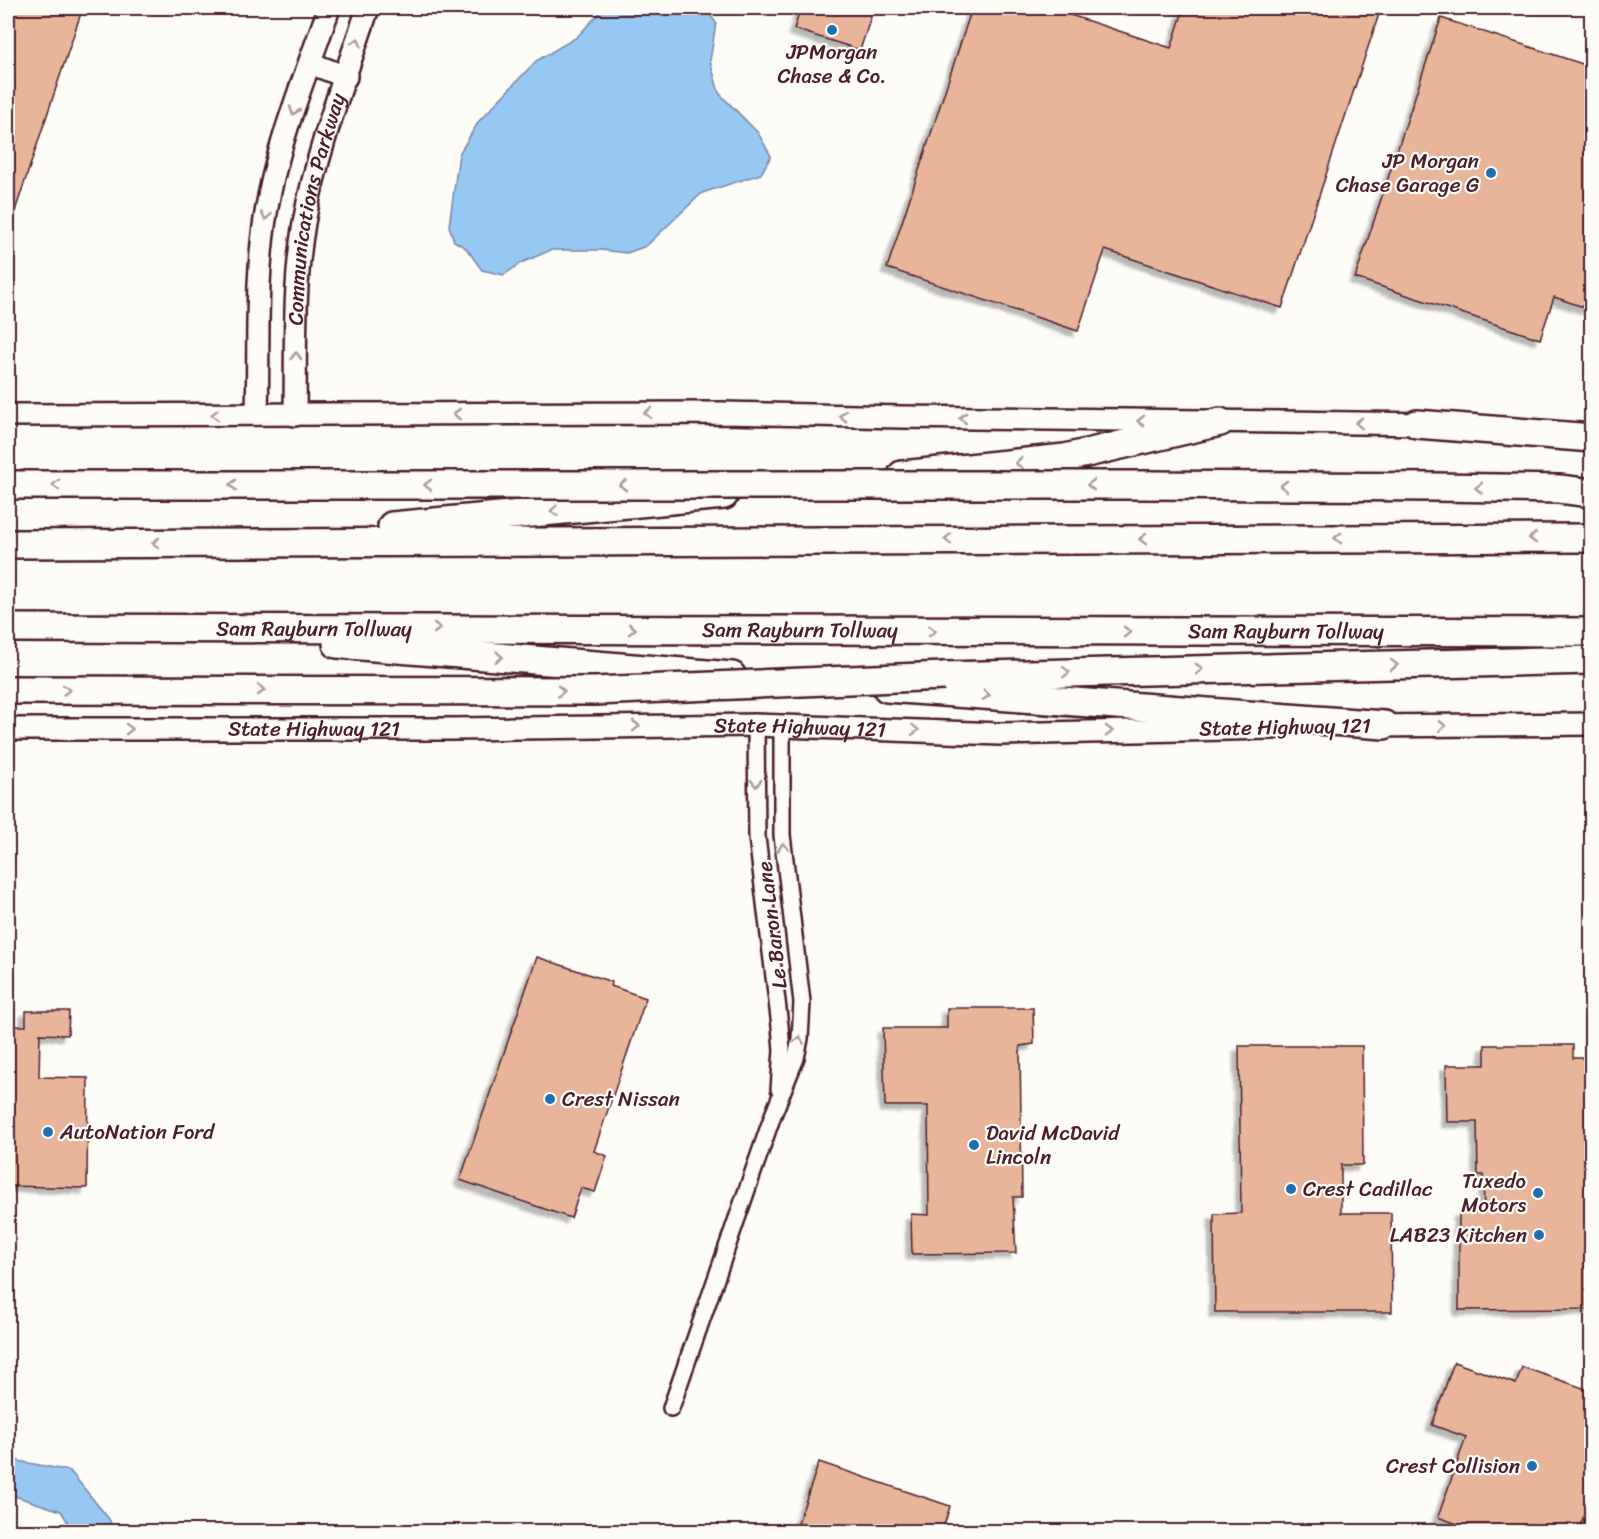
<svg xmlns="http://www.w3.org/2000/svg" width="1599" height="1539" viewBox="0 0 1599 1539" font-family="Sriracha,sans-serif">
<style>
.water{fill:#97c7f3;stroke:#7884a3;stroke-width:1.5}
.building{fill:#e8b59a;stroke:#4a1f2b;stroke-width:1.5;filter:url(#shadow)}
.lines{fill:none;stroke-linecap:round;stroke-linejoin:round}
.street-casing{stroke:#4a1f2b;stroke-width:20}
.secondary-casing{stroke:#4a1f2b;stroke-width:26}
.highway-casing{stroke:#4a1f2b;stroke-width:32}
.street{stroke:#fdfcf7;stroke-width:15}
.secondary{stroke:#fdfcf7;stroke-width:21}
.highway{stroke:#fdfcf7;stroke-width:27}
.highway-bridge-casing{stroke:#4a1f2b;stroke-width:32;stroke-linecap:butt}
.highway-bridge{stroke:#fdfcf7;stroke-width:27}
.oneway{stroke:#ac999b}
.poi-dot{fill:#1f6fb2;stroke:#fdfcf7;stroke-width:2}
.labels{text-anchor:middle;stroke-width:4.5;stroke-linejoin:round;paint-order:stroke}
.poi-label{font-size:21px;fill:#4a1f2b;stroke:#fdfcf7;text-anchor:end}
.street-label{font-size:21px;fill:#4a1f2b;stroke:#fdfcf7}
</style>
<defs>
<filter id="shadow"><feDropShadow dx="-5.5" dy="5.5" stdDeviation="1.5" flood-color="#0004"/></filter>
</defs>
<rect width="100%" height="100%" fill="#fdfcf7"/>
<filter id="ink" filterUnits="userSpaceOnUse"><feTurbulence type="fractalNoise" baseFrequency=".0167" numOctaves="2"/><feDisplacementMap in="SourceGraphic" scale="12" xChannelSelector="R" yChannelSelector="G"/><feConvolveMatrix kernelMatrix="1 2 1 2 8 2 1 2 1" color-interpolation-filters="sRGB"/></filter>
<g filter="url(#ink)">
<path class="water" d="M604,8H705L716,23L710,61L719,93L758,133L771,156L761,174L702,193L646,246L627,253L601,250H551L521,263L504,275L482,270L466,248L454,241L449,226L459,154L479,121L536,61L577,37Z
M8,1459L70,1471L109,1519L114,1531H73L61,1511L8,1494Z"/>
<path class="building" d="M8,8H64L81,13L10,226H8Z
M801,8H874L860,50L794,29Z
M972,8H1049L1171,48L1184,8H1381L1282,308L1105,250L1078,331L887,268Z
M1441,18L1592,67V310L1554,297L1540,339L1355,278Z
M537,957L612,982L611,986L646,998L594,1151L607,1156L595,1192L581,1188L571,1218L460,1180Z
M947,1008H1033L1034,1044L1020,1046L1022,1197H1013L1016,1253L912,1254L911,1214L929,1215L928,1106H885L883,1028H947Z
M26,1011H69L68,1035L40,1034L39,1077L88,1078L87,1188L8,1186V1026H26Z
M1485,1045H1573V1058H1592V1309L1459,1310V1212H1484L1483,1175H1478L1477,1122H1447L1446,1065H1485Z
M1239,1046H1362L1363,1165H1341V1213H1391L1392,1312H1215L1214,1214L1241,1213Z
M1454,1362L1516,1384L1522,1367L1592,1391V1493L1578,1532H1479L1438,1517L1466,1437L1432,1425Z
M819,1462L950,1506L942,1532H823L798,1523Z"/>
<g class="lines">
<defs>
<path id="street" d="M756,725L757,837L780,1026L782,1050L779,1089
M671,1408L773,1115L796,1058L800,1039L802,1002L782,835V725"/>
<g id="secondary">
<path d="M310,63L346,77"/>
<path d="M257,414C259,348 255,279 266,213C277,143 306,75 329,8"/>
<path d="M8,415L722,413L902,417L1432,424"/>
<path id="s1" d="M295,415C296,351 293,286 304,223C317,149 345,78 368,8"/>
<path d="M1370,726L1592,724"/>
<path id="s2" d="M8,729H451L756,725L1000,734L1273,728"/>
</g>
<g id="highway">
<path d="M1417,424L1592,438"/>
<path d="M902,475L1065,458L1220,422"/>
<path d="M8,485H105"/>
<path d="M1149,485L1435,487L1559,489L1592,493"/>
<path d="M392,526L724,495"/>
<path d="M8,544L1592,538"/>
<path id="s3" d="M8,628L1592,632"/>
<path d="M337,644L732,676"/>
<path d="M944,676L1592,660"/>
<path d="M887,688L1384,725"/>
</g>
</defs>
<use href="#street" class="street-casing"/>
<use href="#secondary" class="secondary-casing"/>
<use href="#highway" class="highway-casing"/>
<use href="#street" class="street"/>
<use href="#secondary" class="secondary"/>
<use href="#highway" class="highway"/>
<defs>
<path id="highway-bridge" d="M105,485H1149
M8,690L594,691L944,676"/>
</defs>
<use href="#highway-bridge" class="highway-bridge-casing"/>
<use href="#highway-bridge" class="highway-bridge"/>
</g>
<defs><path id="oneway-chevron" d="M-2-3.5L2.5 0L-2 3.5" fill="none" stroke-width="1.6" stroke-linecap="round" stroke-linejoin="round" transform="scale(1.5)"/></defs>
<g class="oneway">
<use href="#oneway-chevron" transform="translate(357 42) rotate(-72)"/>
<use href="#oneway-chevron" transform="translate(294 111) rotate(109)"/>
<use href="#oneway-chevron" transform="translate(266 216) rotate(98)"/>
<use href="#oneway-chevron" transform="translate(296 356) rotate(-89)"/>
<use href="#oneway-chevron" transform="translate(648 413) rotate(180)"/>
<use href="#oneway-chevron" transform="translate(457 414) rotate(180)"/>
<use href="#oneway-chevron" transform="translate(215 415) rotate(180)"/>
<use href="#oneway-chevron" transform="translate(843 416) rotate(-179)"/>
<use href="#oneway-chevron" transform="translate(963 418) rotate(-179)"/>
<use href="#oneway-chevron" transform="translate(1141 421) rotate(-179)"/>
<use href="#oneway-chevron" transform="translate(1359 423) rotate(-179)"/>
<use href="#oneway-chevron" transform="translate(1019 463) rotate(174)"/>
<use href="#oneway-chevron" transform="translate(56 485) rotate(180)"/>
<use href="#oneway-chevron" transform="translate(233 485) rotate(180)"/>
<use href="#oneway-chevron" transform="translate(428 485) rotate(180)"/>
<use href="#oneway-chevron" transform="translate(623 485) rotate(180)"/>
<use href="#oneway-chevron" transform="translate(1091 485) rotate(180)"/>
<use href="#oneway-chevron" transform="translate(1284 486) rotate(-180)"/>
<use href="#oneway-chevron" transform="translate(1479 488) rotate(-179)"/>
<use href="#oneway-chevron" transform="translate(554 511) rotate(175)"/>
<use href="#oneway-chevron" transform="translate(1338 538) rotate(180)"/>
<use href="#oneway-chevron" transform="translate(1533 538) rotate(180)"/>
<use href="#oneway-chevron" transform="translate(948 539) rotate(180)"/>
<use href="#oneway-chevron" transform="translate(1143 539) rotate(180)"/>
<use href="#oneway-chevron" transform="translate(156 543) rotate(180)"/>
<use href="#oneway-chevron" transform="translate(437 628)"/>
<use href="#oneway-chevron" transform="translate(632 629)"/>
<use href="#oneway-chevron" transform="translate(932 631)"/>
<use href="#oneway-chevron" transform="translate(1127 632)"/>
<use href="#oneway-chevron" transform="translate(499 657) rotate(5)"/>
<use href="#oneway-chevron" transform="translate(1394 665) rotate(-1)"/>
<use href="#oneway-chevron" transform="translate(1199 669) rotate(-1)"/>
<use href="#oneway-chevron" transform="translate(1066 672) rotate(-2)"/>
<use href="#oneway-chevron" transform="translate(66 690)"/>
<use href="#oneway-chevron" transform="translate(261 690)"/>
<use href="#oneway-chevron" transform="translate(561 691)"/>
<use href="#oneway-chevron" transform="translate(986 695) rotate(4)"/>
<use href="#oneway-chevron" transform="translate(636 726) rotate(-1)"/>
<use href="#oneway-chevron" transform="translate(1442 726) rotate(-1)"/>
<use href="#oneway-chevron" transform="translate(129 729)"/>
<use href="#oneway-chevron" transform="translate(915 730) rotate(2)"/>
<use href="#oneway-chevron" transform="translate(1109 731) rotate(-1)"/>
<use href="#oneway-chevron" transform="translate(756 783) rotate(89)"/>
<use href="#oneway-chevron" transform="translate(783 847) rotate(-97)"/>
<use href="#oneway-chevron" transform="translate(799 1040) rotate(-81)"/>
</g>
</g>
<g class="poi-dot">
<circle cx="832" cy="30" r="6"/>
<circle cx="1491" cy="173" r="6"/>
<circle cx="550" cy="1099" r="6"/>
<circle cx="48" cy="1132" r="6"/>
<circle cx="974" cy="1145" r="6"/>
<circle cx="1291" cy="1189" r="6"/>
<circle cx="1538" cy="1193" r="6"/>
<circle cx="1539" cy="1235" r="6"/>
<circle cx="1532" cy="1466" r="6"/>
</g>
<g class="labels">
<g class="poi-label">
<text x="832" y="59" text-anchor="middle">JPMorgan<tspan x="832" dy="24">Chase &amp; Co.</tspan></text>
<text x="1479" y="168">JP Morgan<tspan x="1479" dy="24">Chase Garage G</tspan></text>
<text x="562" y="1106" text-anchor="start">Crest Nissan</text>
<text x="60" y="1139" text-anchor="start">AutoNation Ford</text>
<text x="986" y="1140" text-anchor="start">David McDavid<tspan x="986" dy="24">Lincoln</tspan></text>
<text x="1526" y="1188">Tuxedo<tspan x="1526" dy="24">Motors</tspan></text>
<text x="1303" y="1196" text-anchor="start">Crest Cadillac</text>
<text x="1527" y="1242">LAB23 Kitchen</text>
<text x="1520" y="1473">Crest Collision</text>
</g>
<g class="street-label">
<text dy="7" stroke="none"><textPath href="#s1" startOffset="208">Communications Parkway</textPath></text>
<text dy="7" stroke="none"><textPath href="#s3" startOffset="306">Sam Rayburn Tollway</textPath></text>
<text dy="7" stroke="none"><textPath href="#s3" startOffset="792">Sam Rayburn Tollway</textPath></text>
<text dy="7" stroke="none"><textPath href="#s3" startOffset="1278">Sam Rayburn Tollway</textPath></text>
<text dy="7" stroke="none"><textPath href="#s2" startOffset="792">State Highway 121</textPath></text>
<text transform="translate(1285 727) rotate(-1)" y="7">State Highway 121</text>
<text dy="7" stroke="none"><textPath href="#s2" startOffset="306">State Highway 121</textPath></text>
<text transform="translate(772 925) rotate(-97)" y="7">Le Baron Lane</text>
</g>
</g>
<rect width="1599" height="1539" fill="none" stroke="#fdfcf7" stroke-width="30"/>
<rect x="15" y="15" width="1569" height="1509" fill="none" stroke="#4a1f2b" stroke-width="2" filter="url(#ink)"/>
</svg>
